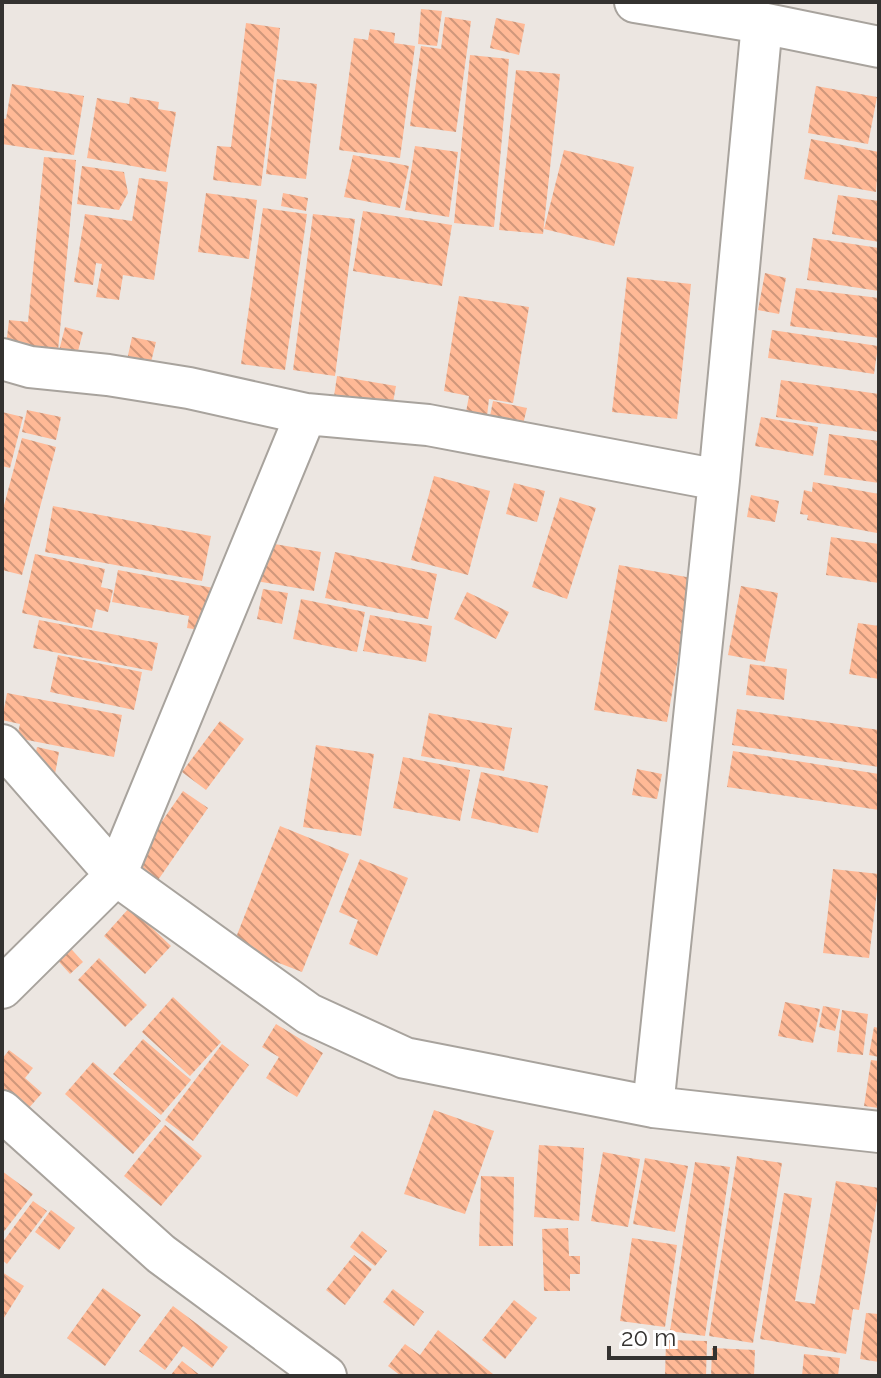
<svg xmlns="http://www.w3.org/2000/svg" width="881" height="1378" viewBox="0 0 881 1378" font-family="Raleway,sans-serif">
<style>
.building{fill:url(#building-back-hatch)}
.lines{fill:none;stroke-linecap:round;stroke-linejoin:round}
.street-casing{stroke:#a8a39d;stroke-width:44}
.street{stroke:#fff;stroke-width:40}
</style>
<defs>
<pattern id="building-back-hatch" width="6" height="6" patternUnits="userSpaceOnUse" patternTransform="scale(2)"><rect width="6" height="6" fill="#ffb996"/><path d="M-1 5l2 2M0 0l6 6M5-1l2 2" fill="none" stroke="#cf977b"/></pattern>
</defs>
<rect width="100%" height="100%" fill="#ece6e1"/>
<path class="building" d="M421,9L442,11L437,46L418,44Z
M445,17L471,21L456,132L410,126L421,46L441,49Z
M496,18L525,24L519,55L490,48Z
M246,23L280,28L261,186L213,180L217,146L231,147Z
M370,29L395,33L394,43L415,46L400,158L339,150L354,38L368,40Z
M470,55L509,59L494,227L454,223Z
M516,70L560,74L543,234L499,230Z
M277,79L317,84L306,179L266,174Z
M12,84L84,96L74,155L2,144V118L6,119Z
M816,86L877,97L868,144L808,133Z
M130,97L159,102L158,109L176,112L166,172L87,158L97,98L129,104Z
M811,139L879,152L876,192L804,179Z
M415,146L458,152L449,217L405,210Z
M564,150L634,167L614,246L544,229Z
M353,155L409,166L400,208L344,197Z
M44,157L76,160L58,351L6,346L9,320L28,322Z
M82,166L124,172L128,193L119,210L77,204Z
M139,178L168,182L154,280L123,275L119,300L96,297L102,264L96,263L93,285L74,282L85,214L132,221Z
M206,193L257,200L249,259L198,252Z
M283,193L308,198L306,211L281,206Z
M838,195L879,201V242L832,234Z
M263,208L307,214L285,370L241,364Z
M363,211L452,225L442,286L353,271Z
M313,214L355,219L335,376L293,370Z
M813,238L879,248V291L807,280Z
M765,273L786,278L779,314L758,310Z
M627,277L691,284L677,419L612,412Z
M796,288L879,298V338L790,326Z
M459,296L529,307L513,403L489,399L487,416L466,412L469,396L444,391Z
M65,327L83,332L77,355L59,351Z
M772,330L878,346L874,374L768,358Z
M132,337L156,342L150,366L127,360Z
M337,376L396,386L391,413L333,403Z
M781,380L879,394V432L776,417Z
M493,401L527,408L521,432L488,426Z
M27,410L61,417L56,440L22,432Z
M2,412L23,417L10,468L2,466Z
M761,417L818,427L813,456L755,446Z
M829,434L879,441V483L824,475Z
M22,438L56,447L22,575L2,570V513Z
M434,476L490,491L468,575L411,560Z
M813,482L879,494L877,533L807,520L808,515L800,514L804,490L812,492Z
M514,483L545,491L537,522L506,514Z
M751,495L779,501L775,522L747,517Z
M560,497L596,508L567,599L532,587Z
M53,506L211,536L202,581L45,552Z
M831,537L879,544V583L826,575Z
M263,542L321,552L314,591L256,581Z
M335,552L437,574L428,619L325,598Z
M35,554L105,569L101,587L113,590L108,612L96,609L92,628L22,613Z
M619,565L692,578L667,722L594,710Z
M118,570L219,589L212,632L187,628L189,616L112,602Z
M741,586L778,593L765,662L728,655Z
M263,589L288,593L282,624L257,619Z
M467,592L509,612L496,639L454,619Z
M301,599L365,612L357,652L293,639Z
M370,615L432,626L426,662L363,651Z
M39,620L158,643L152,671L33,648Z
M858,623L879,626V679L849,674Z
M58,655L142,672L134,710L50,692Z
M750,664L787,669L784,700L746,695Z
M7,693L122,715L114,757L17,738L20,724L2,720Z
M737,709L879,730V767L732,745Z
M429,713L512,728L504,771L421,756Z
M220,721L244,739L206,790L182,772Z
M316,745L374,754L361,836L303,827Z
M37,747L59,752L55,774L32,769Z
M733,751L879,774V810L727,787Z
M403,757L470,770L460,821L393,808Z
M637,769L662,774L657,799L632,795Z
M481,772L548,786L538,833L471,818Z
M183,791L208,808L156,883L131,866Z
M280,826L349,854L302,972L233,945Z
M360,859L408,878L377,956L349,944L358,920L339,912Z
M833,869L879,874L869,958L823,953Z
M130,907L171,946L145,974L104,936Z
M64,941L83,962L70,974L52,954Z
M99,958L147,1005L125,1027L78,980Z
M173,997L221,1042L190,1076L142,1032Z
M785,1002L820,1009L813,1043L778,1036Z
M823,1006L840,1009L835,1031L819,1027Z
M842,1010L868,1014L863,1055L837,1052Z
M276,1024L323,1053L297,1097L266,1078L279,1057L262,1047Z
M874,1027L879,1028V1057L869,1055Z
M143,1039L191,1080L161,1115L113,1074Z
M222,1044L249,1065L193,1141L165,1120Z
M9,1050L33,1068L25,1078L42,1093L28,1109L2,1088V1059Z
M871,1060L879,1061V1108L864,1106Z
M93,1062L161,1121L133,1154L65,1094Z
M434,1110L494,1131L465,1214L404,1194Z
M165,1125L202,1156L161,1206L124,1176Z
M539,1145L584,1148L579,1221L534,1217Z
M603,1152L640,1159L628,1227L591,1221Z
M737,1156L782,1163L753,1343L709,1336Z
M645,1158L688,1166L675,1232L633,1224Z
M695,1162L730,1167L705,1336L670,1331Z
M2,1171L33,1194L2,1234Z
M481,1176L514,1177L513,1246H479Z
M836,1181L879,1188L859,1310L853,1309L846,1354L760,1339L784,1193L812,1198L795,1301L815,1304Z
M33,1201L47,1211L7,1264L2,1260V1243Z
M51,1210L75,1228L59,1250L35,1232Z
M568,1228L569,1256H580V1274H570V1291H544L542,1229Z
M362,1231L387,1251L375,1266L350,1247Z
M632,1238L677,1245L665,1327L620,1321Z
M354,1255L372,1269L345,1305L326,1290Z
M2,1272L24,1286L2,1321Z
M103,1288L141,1315L105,1366L67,1338Z
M393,1289L424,1312L414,1326L383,1302Z
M514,1300L537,1318L505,1359L482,1340Z
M173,1306L228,1347L212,1368L183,1346L165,1370L139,1351Z
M866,1313L879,1314V1362L860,1359Z
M438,1330L493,1374L491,1376H401L388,1366L405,1344L420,1355Z
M666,1340L707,1341L706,1376H665Z
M712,1348L755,1350L754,1376H711Z
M804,1354L840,1358L838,1376H802Z
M182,1361L201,1376H170Z"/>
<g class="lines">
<defs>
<path id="street" d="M635,2L762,23L879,47
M2,359L30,367L108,375L189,388L306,414L428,425L719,480
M2,745L116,875L309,1014L405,1058L653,1107L879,1132
M2,988L116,875L306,414
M653,1107L719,480L762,23
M2,1111L161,1254L326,1376"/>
</defs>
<use href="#street" class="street-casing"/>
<use href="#street" class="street"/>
</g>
<rect width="881" height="1378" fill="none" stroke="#343230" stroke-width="8"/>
<path d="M609 1346v12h106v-12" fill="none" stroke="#343230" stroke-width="4"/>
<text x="621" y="1346" font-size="24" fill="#343230" stroke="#ffffff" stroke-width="6" paint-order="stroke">20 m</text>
</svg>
